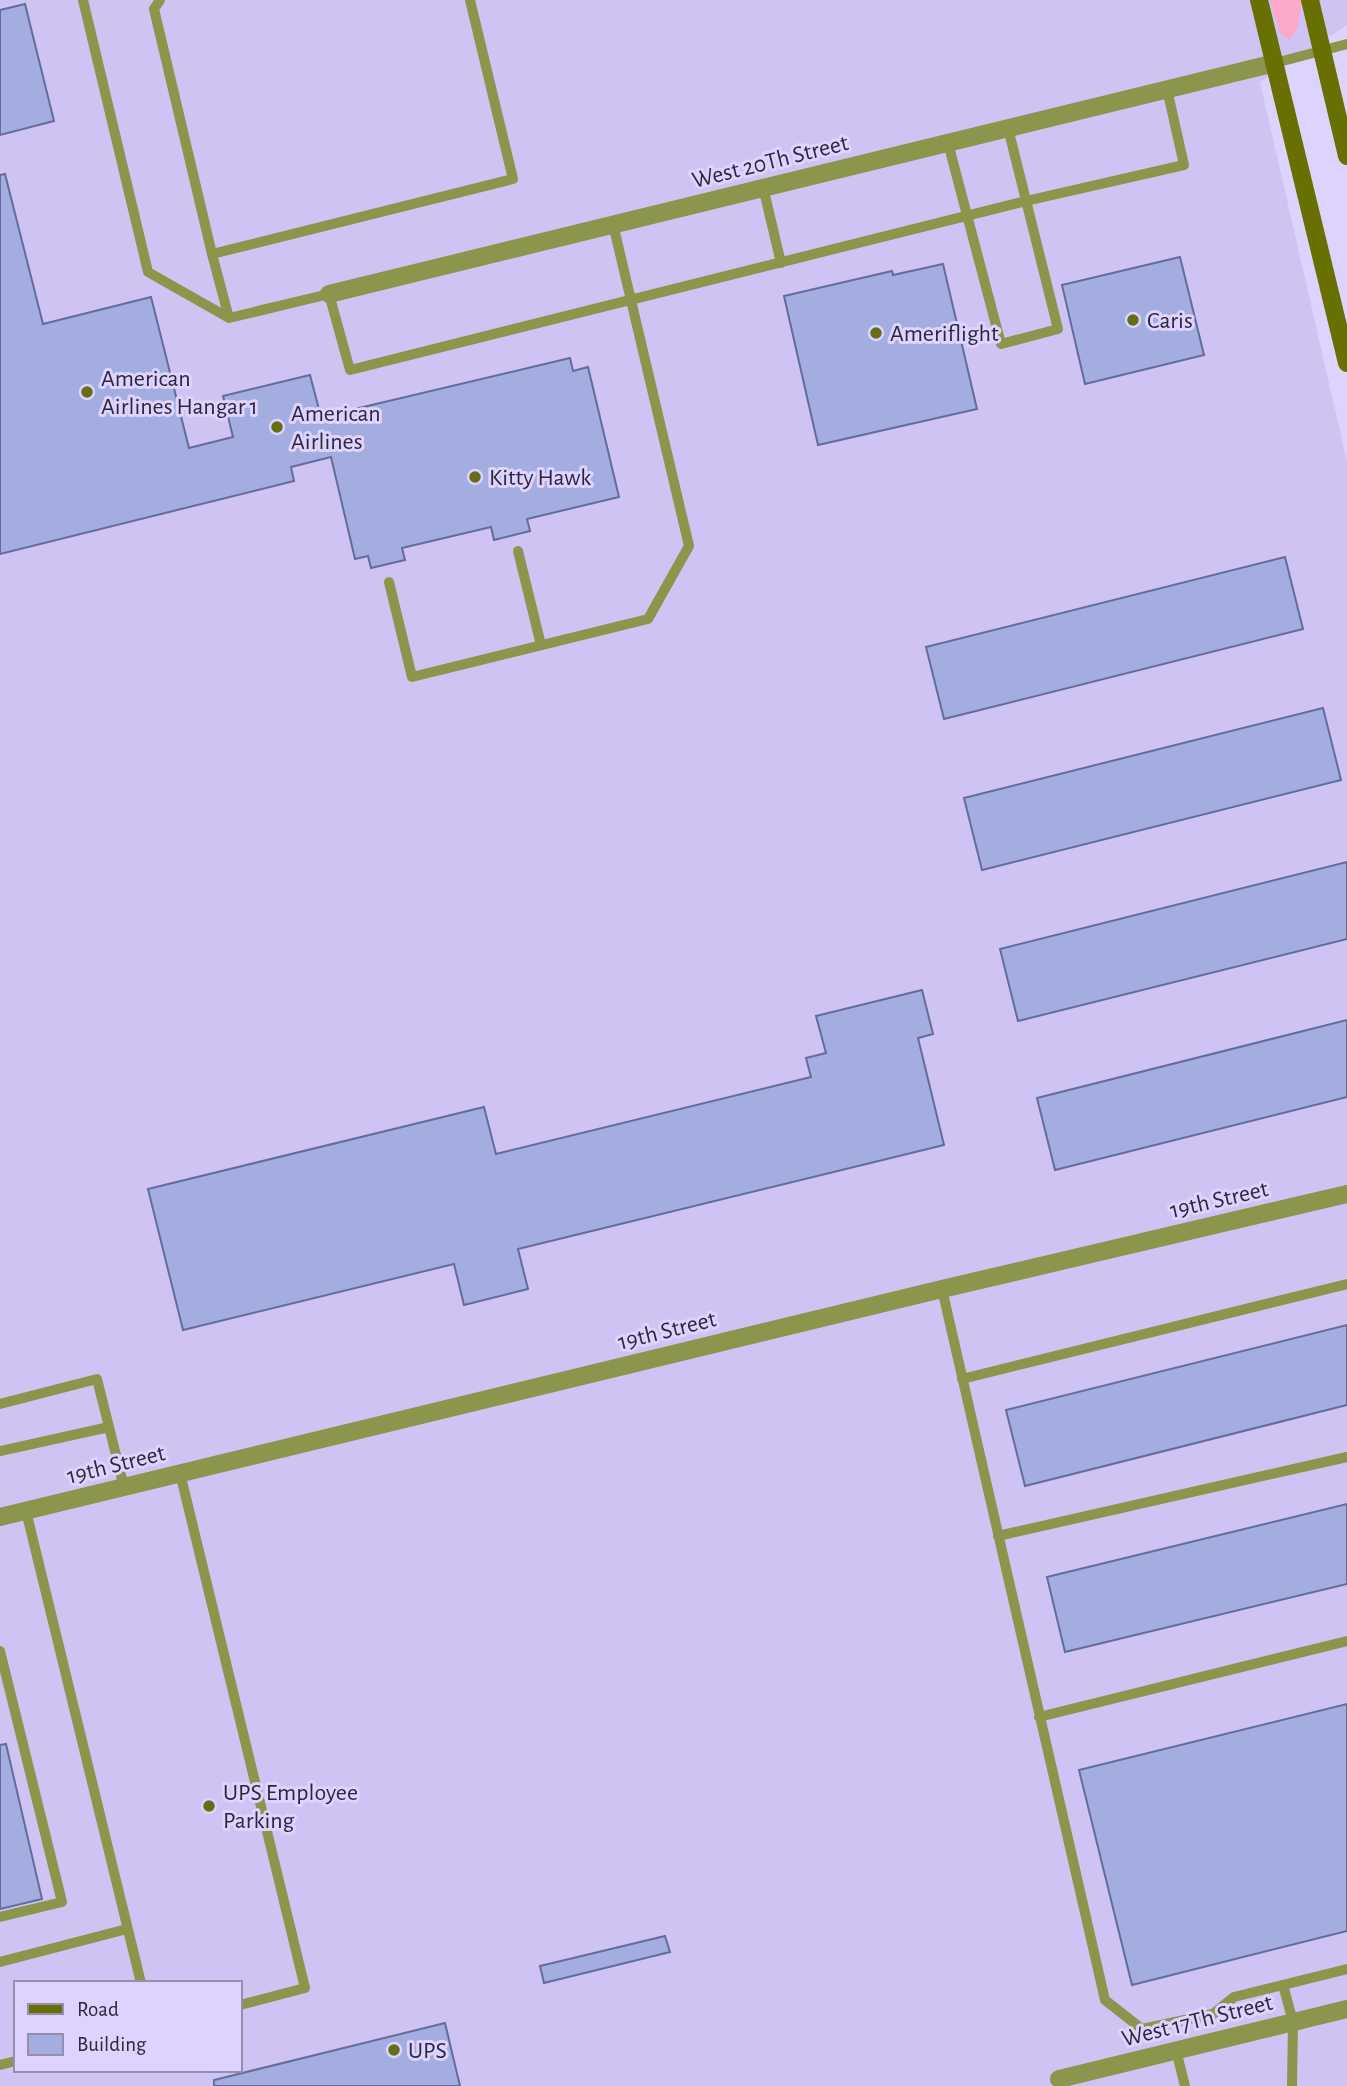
<svg xmlns="http://www.w3.org/2000/svg" width="1347" height="2086" viewBox="0 0 1347 2086" font-family="'Alegreya Sans',sans-serif">
<style>
.built{fill:#cec3f2;fill-rule:evenodd}
.green{fill:#fca8c8}
.building{fill:#a3ade0;stroke:#636c9a;stroke-width:2}
.lines{fill:none;stroke-linecap:round;stroke-linejoin:round}
.lane{stroke:#8b954b;stroke-width:10}
.street{stroke:#8b954b;stroke-width:18}
.secondary{stroke:#677000;stroke-width:18}
.poi-dot{fill:#656e15;stroke:#ddd3fe;stroke-width:2.5}
.labels{text-anchor:middle;stroke-width:6;stroke-linejoin:round;paint-order:stroke}
.street-label{font-size:24px;fill:#2c273b;stroke:#ddd3fe}
.poi-label{font-size:24px;fill:#2c273b;stroke:#ddd3fe;text-anchor:start}
</style>
<rect width="100%" height="100%" fill="#ddd3fe"/>
<path class="built" d="M0,0H1347V25L1260,82L1347,462V2086H0ZM16,1983H240V2070H16Z"/>
<path class="green" d="M1270,0H1302L1298,26L1290,40L1280,33Z"/>
<path class="building" d="M25,4L54,121L0,135V10Z
M5,174L43,324L151,297L189,448L233,437L223,396L310,375L321,417L570,358L573,371L588,367L619,497L527,519L530,531L494,540L491,527L402,548L405,560L371,568L368,556L355,559L331,457L291,467L294,481L0,554V175Z
M1180,257L1204,355L1085,384L1062,285Z
M943,264L977,409L818,445L784,296L892,271L893,275Z
M1285,557L1303,629L944,719L926,647Z
M1323,708L1341,780L982,870L964,798Z
M1347,862V939L1018,1021L1000,949Z
M922,990L933,1034L918,1038L944,1145L518,1249L528,1289L464,1305L454,1264L183,1330L148,1189L484,1107L496,1154L811,1077L806,1058L826,1053L816,1016Z
M1347,1020V1097L1055,1170L1037,1098Z
M1347,1325V1405L1025,1486L1006,1410Z
M1347,1504V1584L1065,1652L1047,1577Z
M1347,1704V1931L1132,1985L1079,1770Z
M6,1744L42,1899L0,1909V1745Z
M665,1936L670,1952L544,1983L540,1966Z
M445,2023L460,2086H214V2080Z"/>
<g class="lines">
<path class="lane" d="M83,0L148,272L229,318
M160,0L154,9L212,254L513,179L470,0
M1275,63L1347,44
M948,143L1001,344L1058,329L1008,128
M763,187L781,263
M212,254L229,318
M229,318L329,294L350,370L1026,201L1184,165L1167,89
M518,551L541,645
M389,582L412,677L648,619L689,546L613,224
M942,1289L1105,2000L1142,2029L1213,2014L1234,1997L1347,1969
M962,1379L1347,1284
M0,1404L97,1379L124,1487
M0,1451L109,1427
M180,1473L305,1988L240,2005
M26,1511L141,1983
M998,1536L1347,1457
M0,1651L62,1902L0,1917
M1039,1717L1347,1641
M0,1962L127,1929
M1283,1985L1293,2022L1292,2086
M1176,2050L1185,2086
M0,2065L16,2061"/>
<path class="street" d="M329,294L1275,63
M0,1517L942,1289L1347,1194
M1059,2079L1347,2009"/>
<path class="secondary" d="M1259,0L1347,363
M1310,0L1347,156"/>
</g>
<g class="poi-dot">
<circle cx="1133" cy="320" r="7"/>
<circle cx="876" cy="333" r="7"/>
<circle cx="87" cy="392" r="7"/>
<circle cx="277" cy="427" r="7"/>
<circle cx="475" cy="477" r="7"/>
<circle cx="209" cy="1806" r="7"/>
<circle cx="394" cy="2050" r="7"/>
</g>
<g class="labels">
<g class="street-label">
<text transform="translate(770 161) rotate(-14)" y="8">West 20Th Street</text>
<text transform="translate(1219 1199) rotate(-13)" y="8">19th Street</text>
<text transform="translate(667 1330) rotate(-14)" y="8">19th Street</text>
<text transform="translate(116 1464) rotate(-14)" y="8">19th Street</text>
<text transform="translate(1197 2020) rotate(-14)" y="8">West 17Th Street</text>
</g>
<g class="poi-label">
<text x="1147" y="328">Caris</text>
<text x="890" y="341">Ameriflight</text>
<text x="101" y="386">American<tspan x="101" dy="28">Airlines Hangar 1</tspan></text>
<text x="291" y="421">American<tspan x="291" dy="28">Airlines</tspan></text>
<text x="489" y="485">Kitty Hawk</text>
<text x="223" y="1800">UPS Employee<tspan x="223" dy="28">Parking</tspan></text>
<text x="408" y="2058">UPS</text>
</g>
</g>
<rect x="14" y="1981" width="228" height="91" fill="#ddd3fe" stroke="#968eb0" stroke-width="2"/>
<rect x="28" y="2004" width="35" height="10" fill="#677000" stroke="#968eb0" stroke-width="2"/>
<text x="77" y="2016" font-size="21" fill="#2c273b">Road</text>
<rect x="28" y="2034" width="35" height="21" fill="#a3ade0" stroke="#968eb0" stroke-width="2"/>
<text x="77" y="2051" font-size="21" fill="#2c273b">Building</text>
</svg>
